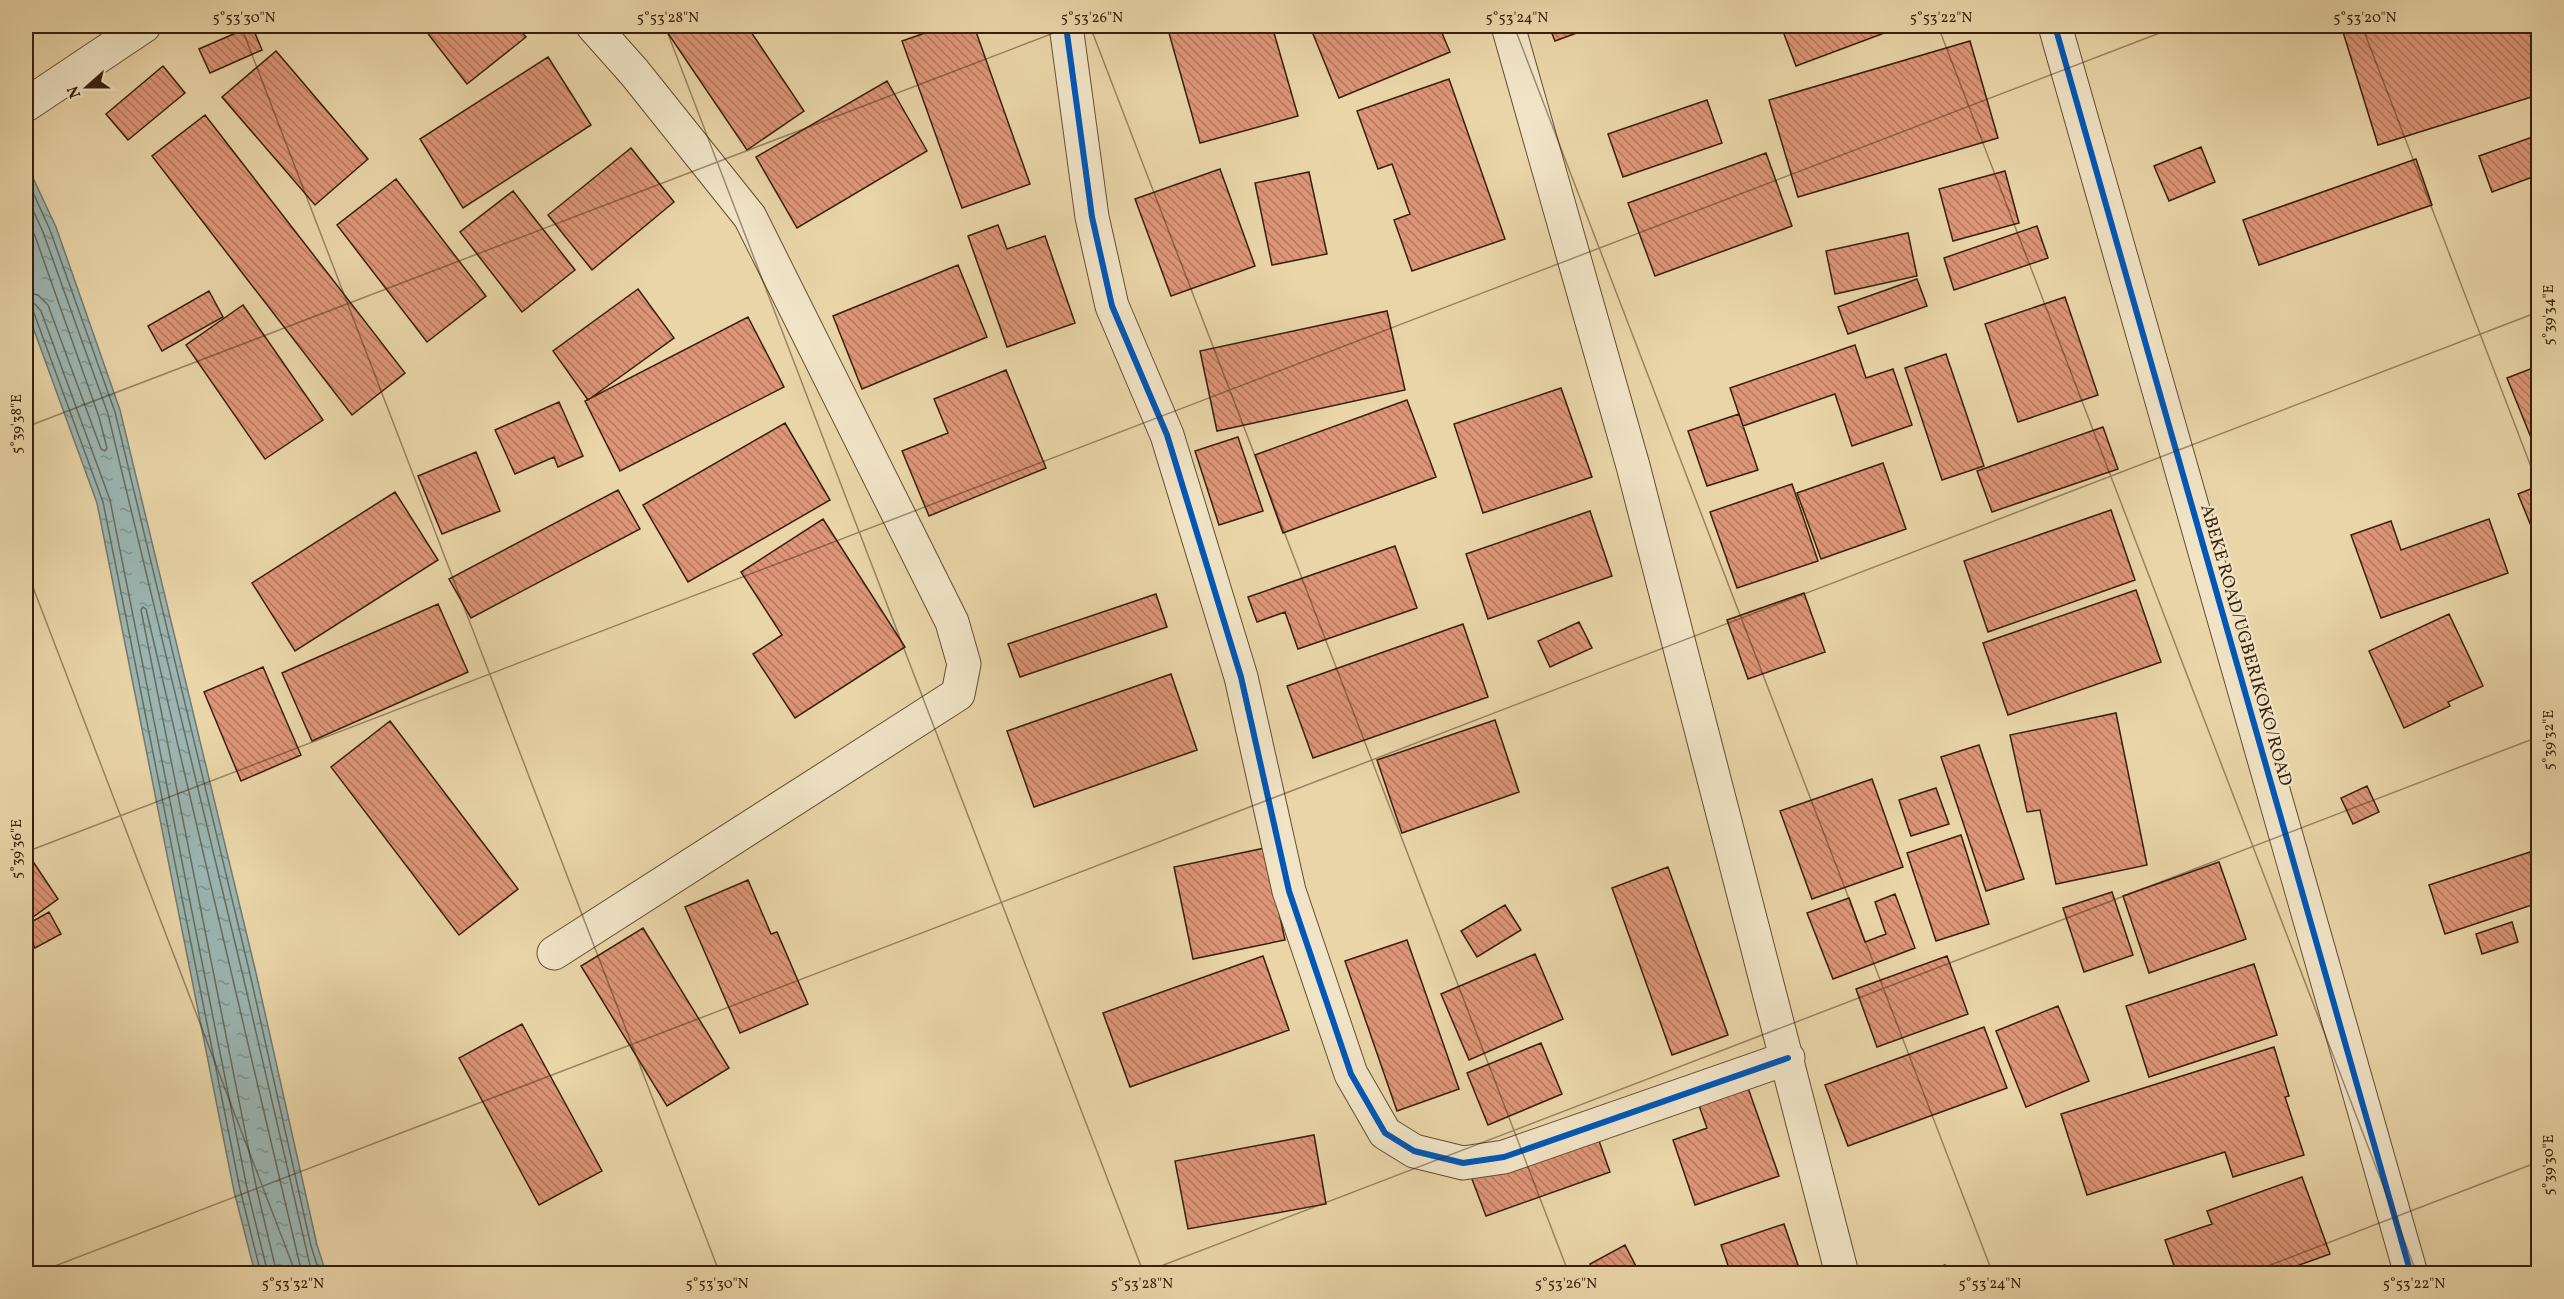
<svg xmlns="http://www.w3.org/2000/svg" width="2564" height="1299" viewBox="0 0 2564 1299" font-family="Vollkorn,serif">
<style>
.water{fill:url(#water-ripples);stroke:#737a6e;stroke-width:1.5}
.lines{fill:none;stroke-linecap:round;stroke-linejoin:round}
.shore{stroke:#6a6b5e;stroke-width:1.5}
.building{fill:url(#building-back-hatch);stroke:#382009;stroke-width:1.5}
.minor-casing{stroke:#644d31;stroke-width:35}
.minor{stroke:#f1e4c6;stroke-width:33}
.cycleway-casing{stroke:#f1e4c6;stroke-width:10}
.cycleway{stroke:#0057b8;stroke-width:6}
.ticks{fill:none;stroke:#382009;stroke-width:1.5;stroke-opacity:0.45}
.labels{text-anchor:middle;stroke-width:4.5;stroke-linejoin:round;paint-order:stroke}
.street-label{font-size:18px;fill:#382009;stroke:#f1e4c6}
.neatline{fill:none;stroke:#382009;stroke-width:2}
.ticks-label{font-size:15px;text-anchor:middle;fill:#382009}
</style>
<defs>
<pattern id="water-ripples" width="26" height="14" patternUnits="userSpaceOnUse" patternTransform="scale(1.5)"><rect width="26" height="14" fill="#9bb6b2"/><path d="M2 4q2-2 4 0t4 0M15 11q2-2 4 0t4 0" fill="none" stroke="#7f948f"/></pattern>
<pattern id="building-back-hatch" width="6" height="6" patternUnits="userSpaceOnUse" patternTransform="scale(1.5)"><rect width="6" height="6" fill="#dd9577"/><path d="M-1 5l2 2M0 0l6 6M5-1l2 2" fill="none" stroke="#b47960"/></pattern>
</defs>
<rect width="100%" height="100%" fill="#e9d5a8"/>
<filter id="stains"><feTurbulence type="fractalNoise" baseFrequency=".00333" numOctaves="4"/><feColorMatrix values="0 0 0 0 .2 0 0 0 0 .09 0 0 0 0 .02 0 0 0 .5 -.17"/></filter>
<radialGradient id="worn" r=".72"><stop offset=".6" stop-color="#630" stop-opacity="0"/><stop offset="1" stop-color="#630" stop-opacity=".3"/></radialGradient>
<path class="water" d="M26,163L56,227L120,410L256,973L317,1245L326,1273H255L234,1191L97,503L26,308Z"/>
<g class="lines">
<path class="shore" d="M26,177L50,230L115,412L250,974L311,1246L320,1274
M26,195L43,232L108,414L243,976L312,1274
M26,216L35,236L99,417L107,448L105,451L101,449L48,305L38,295L26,292
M26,301L35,304L41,311L110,500L247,1188L268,1274
M26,309L34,313L103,502L240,1189L261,1274
M277,1274L256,1186L141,610L143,607L146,609L302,1274"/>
</g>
<path class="building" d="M26,26H50L26,34Z
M252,26L262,50L210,73L199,49Z
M422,26H516L526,37L467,84Z
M663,26H747L804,111L747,150Z
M945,26H974L1030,184L962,208L902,41Z
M1167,26H1272L1298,116L1200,143Z
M1319,26H1439L1450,52L1339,98L1311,29Z
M1549,26H1589L1590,28L1555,41Z
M1781,26H1903L1796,66Z
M2363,26H2538V95L2378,145L2343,32Z
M1970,41L1998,138L1798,197L1769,100Z
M276,51L368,159L315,205L222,97Z
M548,57L591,125L463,208L420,139Z
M163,66L185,93L128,140L106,114Z
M1449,79L1505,239L1412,271L1394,220L1410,214L1392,164L1378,169L1357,111Z
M887,81L927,151L797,228L756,157Z
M1707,100L1722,143L1623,177L1608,134Z
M205,115L405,373L352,415L152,156Z
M2538,135V175L2492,192L2479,156Z
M2201,147L2215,182L2169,201L2154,166Z
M631,148L674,202L592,270L548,215Z
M1766,153L1792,226L1655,276L1628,203Z
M2416,159L2432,205L2259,265L2243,220Z
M1220,169L1255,266L1171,296L1135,199Z
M2005,171L2019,223L1953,241L1939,189Z
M1309,172L1327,254L1272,265L1255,183Z
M396,179L486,296L427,342L337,225Z
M513,191L575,270L522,312L460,232Z
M998,225L1007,249L1045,236L1075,323L1007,347L968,236Z
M2037,226L2048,258L1954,290L1944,258Z
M1908,233L1917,276L1835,294L1826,251Z
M958,265L987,337L862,389L833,316Z
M1917,279L1927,306L1848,334L1838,307Z
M638,289L674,338L588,400L553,351Z
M209,291L223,317L162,351L148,326Z
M2065,297L2098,395L2018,422L1985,324Z
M243,305L323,420L265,459L186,345Z
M1387,311L1405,390L1217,431L1200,351Z
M748,317L784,387L620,471L585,401Z
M1855,345L1866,378L1893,369L1912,425L1852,446L1835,394L1743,426L1730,388Z
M1946,354L1984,466L1942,480L1905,368Z
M2538,366V448L2536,450L2507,378Z
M1006,370L1046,468L929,516L902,451L948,433L934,399Z
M1561,388L1592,477L1483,513L1454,424Z
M1407,400L1436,477L1283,533L1255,455Z
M559,402L583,456L558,467L554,457L515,474L495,430Z
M1739,414L1758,470L1707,486L1688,431Z
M785,423L830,500L688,582L643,505Z
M2103,427L2118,469L1992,512L1977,471Z
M1238,437L1263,511L1219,525L1195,451Z
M476,452L500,511L442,534L418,476Z
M1883,463L1906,529L1821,559L1797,493Z
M1792,484L1818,561L1737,588L1710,512Z
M2538,486V543L2518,494Z
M618,490L640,529L471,618L449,579Z
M395,492L438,560L295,651L252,583Z
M2111,510L2135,580L1988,632L1964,561Z
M1590,511L1612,576L1488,619L1466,554Z
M823,519L905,647L795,718L753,654L782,635L741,572Z
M2489,519L2508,573L2381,618L2351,535L2391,521L2401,550Z
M1395,546L1417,608L1298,649L1285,612L1257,622L1248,597Z
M2136,590L2161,662L2008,715L1983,643Z
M1804,593L1825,652L1748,679L1727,620Z
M1156,594L1167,627L1020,677L1008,644Z
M438,604L468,672L312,741L282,673Z
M2449,614L2483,686L2448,702L2450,706L2404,728L2369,651Z
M1579,622L1592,648L1550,667L1538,641Z
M1463,624L1488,697L1313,758L1287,686Z
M263,667L301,755L241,781L204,692Z
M1171,674L1197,750L1034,807L1007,731Z
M2116,713L2147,865L2056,884L2040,810L2027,812L2010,735Z
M1495,720L1519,792L1402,833L1377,760Z
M390,721L518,889L459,935L331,767Z
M1979,745L2024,879L1986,891L1941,757Z
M1872,779L1903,867L1812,899L1780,811Z
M2367,786L2379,812L2353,824L2341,798Z
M1936,788L1949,824L1911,836L1899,800Z
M1961,835L1989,924L1936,941L1907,853Z
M1265,848L1285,940L1193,959L1174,867Z
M26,851L58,899L26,922Z
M2530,852L2538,876V903L2445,934L2429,885Z
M2219,862L2246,939L2149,973L2123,896Z
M1668,867L1728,1035L1672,1055L1612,888Z
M748,880L771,934L777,932L808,1004L740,1033L685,907Z
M2112,892L2133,955L2084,972L2063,908Z
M1895,894L1915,948L1833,979L1807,913L1849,898L1865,942L1886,934L1875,902Z
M1505,905L1521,930L1477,957L1461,931Z
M49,912L61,934L35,948L26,932V925Z
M2512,922L2518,942L2482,954L2476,934Z
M643,928L729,1068L667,1106L581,966Z
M1407,940L1459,1089L1397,1111L1345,961Z
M1535,954L1563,1019L1469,1060L1441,994Z
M1263,956L1289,1030L1130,1087L1103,1013Z
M1947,956L1968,1014L1877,1047L1856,989Z
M2254,964L2277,1035L2149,1077L2126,1006Z
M2058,1006L2089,1081L2026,1107L1996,1031Z
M522,1024L602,1171L539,1205L459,1058Z
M1984,1027L2007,1088L1848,1146L1825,1085Z
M1541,1043L1562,1094L1488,1125L1467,1073Z
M2274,1047L2289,1096L2285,1097L2304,1155L2233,1177L2225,1152L2087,1195L2061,1114Z
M1746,1082L1779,1176L1695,1205L1673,1140L1707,1128L1697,1100Z
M1592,1121L1610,1172L1486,1216L1467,1166Z
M1314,1135L1326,1204L1188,1229L1175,1161Z
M2302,1177L2330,1254L2274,1274H2177L2165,1240L2212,1224L2207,1211Z
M1784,1224L1801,1274H1731L1721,1245Z
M1625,1245L1640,1274H1596L1590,1264Z
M1945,1265L1948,1274H1922Z"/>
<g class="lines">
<defs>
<path id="minor" d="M1066,26L1092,217L1112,306L1167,435L1241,677L1289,891L1351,1074L1385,1133L1414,1151L1463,1163L1504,1157L1788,1058
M1508,26L1633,466L1842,1274
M2055,26L2411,1274
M26,105L144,26
M554,953L958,694L964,664L952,622L750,217L634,72L593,26"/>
</defs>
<use href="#minor" class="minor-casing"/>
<use href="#minor" class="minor"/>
<defs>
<path id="cycleway" d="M1066,26L1092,217L1112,306L1167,435L1241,677L1289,891L1351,1074L1385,1133L1414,1151L1463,1163L1504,1157L1788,1058
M2055,26L2411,1274"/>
</defs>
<use href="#cycleway" class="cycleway-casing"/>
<use href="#cycleway" class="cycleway"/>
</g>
<path class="ticks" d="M241,26L720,1274M665,26L1144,1274M1090,26L1569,1274M1514,26L1993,1274M1938,26L2417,1274M2362,26L2538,485M26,427L1072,26M26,569L296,1274M26,852L2178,26M34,1274L2538,312M1140,1274L2538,737M2247,1274L2538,1162"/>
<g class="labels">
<g class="street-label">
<text transform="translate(2247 645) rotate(74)" y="6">ABEKE ROAD/UGBERIKOKO/ROAD</text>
</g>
</g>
<rect width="2564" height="1299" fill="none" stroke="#e9d5a8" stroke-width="66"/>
<g transform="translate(87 87) rotate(249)" stroke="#f1e4c6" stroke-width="4.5" paint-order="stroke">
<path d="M0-4.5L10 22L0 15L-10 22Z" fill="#382009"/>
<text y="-9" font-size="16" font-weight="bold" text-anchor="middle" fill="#382009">N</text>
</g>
<rect x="33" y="33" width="2498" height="1233" class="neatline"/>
<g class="ticks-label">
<text x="244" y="22">5°53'30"N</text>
<text x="668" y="22">5°53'28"N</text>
<text x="1092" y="22">5°53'26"N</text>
<text x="1517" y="22">5°53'24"N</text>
<text x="1941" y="22">5°53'22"N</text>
<text x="2365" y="22">5°53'20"N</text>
<text transform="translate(2548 315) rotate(-90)" y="5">5°39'34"E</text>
<text transform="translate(16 424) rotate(-90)" y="5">5°39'38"E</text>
<text transform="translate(2548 740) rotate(-90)" y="5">5°39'32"E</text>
<text transform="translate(16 849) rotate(-90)" y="5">5°39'36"E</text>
<text transform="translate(2548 1165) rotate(-90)" y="5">5°39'30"E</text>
<text x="293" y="1288">5°53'32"N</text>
<text x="717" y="1288">5°53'30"N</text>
<text x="1142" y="1288">5°53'28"N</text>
<text x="1566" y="1288">5°53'26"N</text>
<text x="1990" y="1288">5°53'24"N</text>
<text x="2414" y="1288">5°53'22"N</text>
</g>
<rect width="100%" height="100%" filter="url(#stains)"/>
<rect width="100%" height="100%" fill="url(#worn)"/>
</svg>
